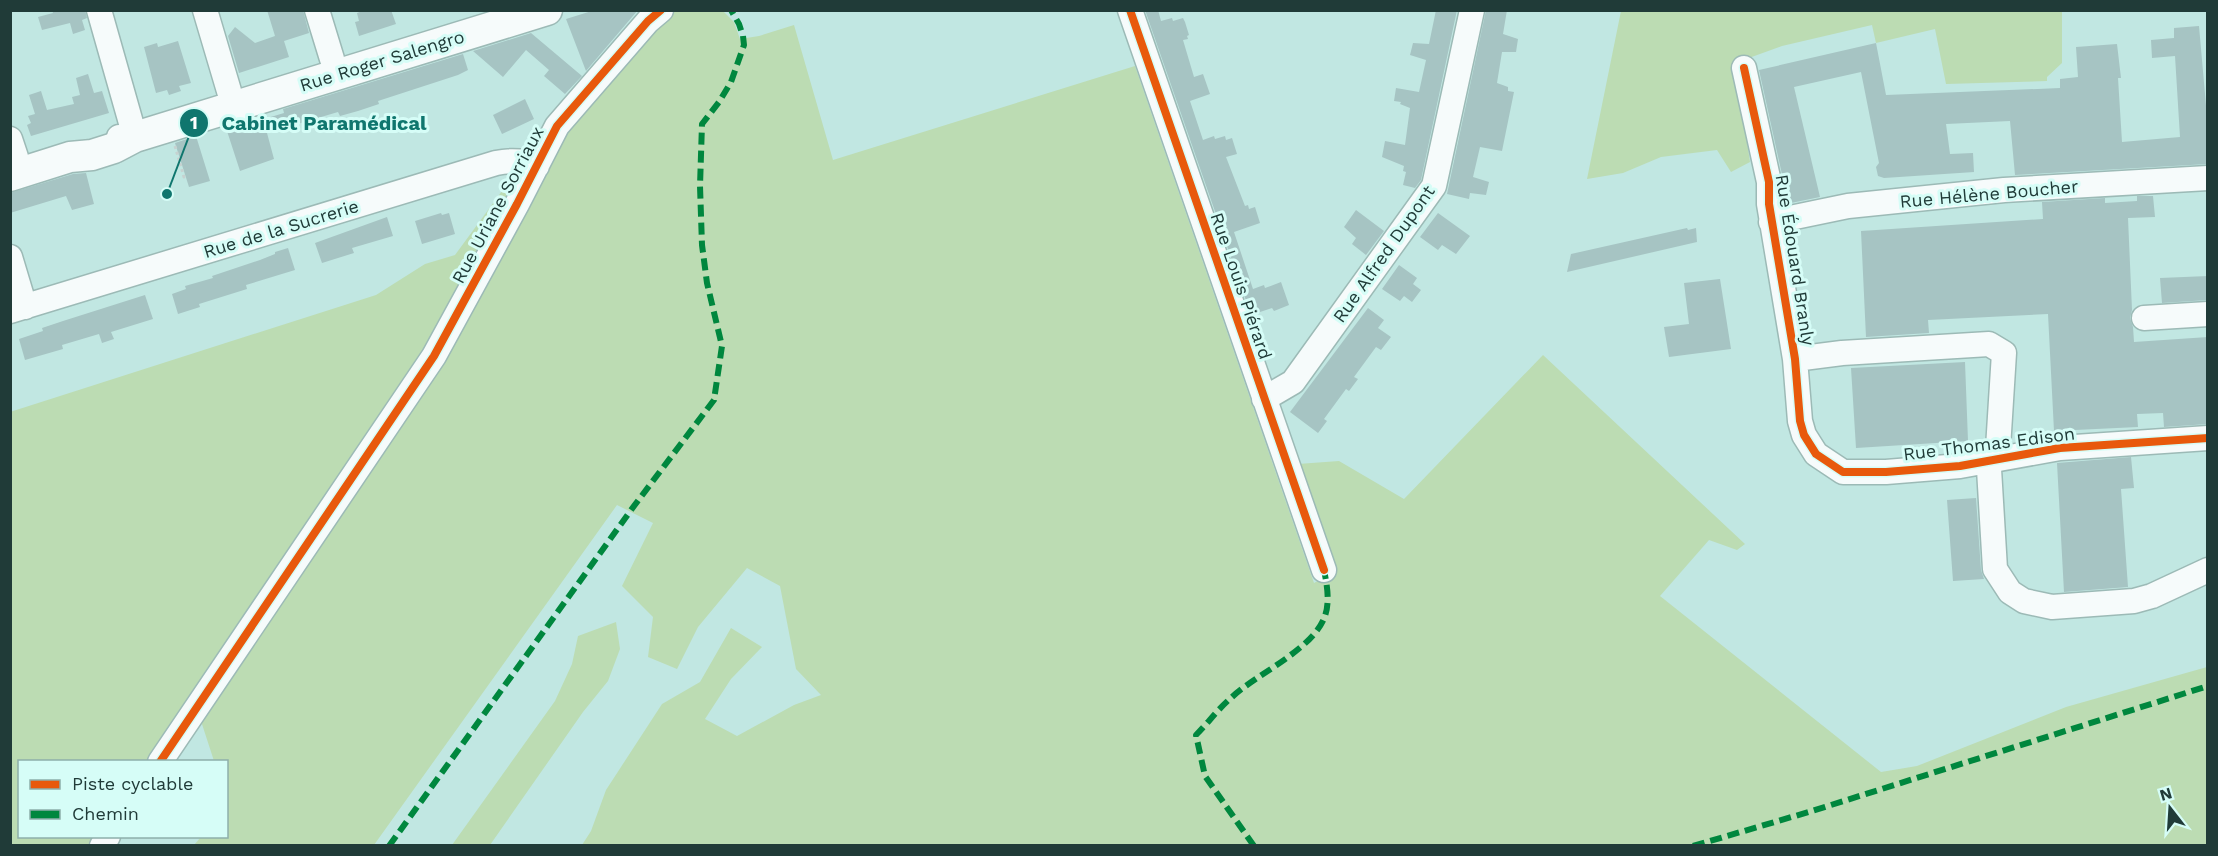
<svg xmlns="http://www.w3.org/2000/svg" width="2218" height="856" viewBox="0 0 2218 856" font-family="'Work Sans',sans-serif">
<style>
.green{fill:#bcdcb3}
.building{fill:#a6c4c3}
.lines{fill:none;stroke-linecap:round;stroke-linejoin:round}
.minor-casing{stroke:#9cbab6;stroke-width:27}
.major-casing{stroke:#9cbab6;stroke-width:33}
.path{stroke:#c6d2d0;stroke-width:3;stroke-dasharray:3 3;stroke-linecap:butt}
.minor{stroke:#f6fbfb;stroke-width:24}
.major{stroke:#f6fbfb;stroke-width:30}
.quiet{stroke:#00873e;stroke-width:6;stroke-dasharray:12 6;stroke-linecap:butt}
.cycleway-casing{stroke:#d6fdf7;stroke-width:11}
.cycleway{stroke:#e8590c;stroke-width:8}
.labels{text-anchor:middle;stroke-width:6;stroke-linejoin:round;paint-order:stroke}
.street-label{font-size:18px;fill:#203b38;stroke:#d6fdf7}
.leader{fill:none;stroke:#0f766e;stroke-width:2}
.callout-dot{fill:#0f766e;stroke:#d6fdf7;stroke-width:2}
.mark-label{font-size:18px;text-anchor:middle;font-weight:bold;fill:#fff}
.callout-label{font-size:20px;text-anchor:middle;font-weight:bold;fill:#0f766e;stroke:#d6fdf7;stroke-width:6;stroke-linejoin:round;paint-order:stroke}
</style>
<rect width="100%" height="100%" fill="#c1e7e2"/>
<path class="green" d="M668,11H723L734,22L740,39L759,36L794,25L833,160L1135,66L1314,583L1334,572L1298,464L1339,461L1404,499L1543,355L1745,544L1737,550L1709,540L1660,596L1881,772L1917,766L2066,707L2207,667V845H582L591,831L606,790L662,704L700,682L731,628L762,647L731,679L705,719L737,736L794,705L821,695L796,669L780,586L747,568L698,627L677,669L648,657L653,617L622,586L653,523L617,505L374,845H194L201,837L226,836V762L214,761L201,721L396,398L147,761L20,762V836L96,837L90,845H11L10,412L376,295L425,264L455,255L502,191L539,188L565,136L644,43Z
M1621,11H2062V63L2047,77V81L1946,84L1935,29L1876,43L1872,25L1782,46L1735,63L1750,162L1731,172L1717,150L1661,157L1623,173L1587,179Z
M616,622L620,649L608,681L583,712L490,845H452L555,701L572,664L578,636Z"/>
<path class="building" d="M52,10H85L87,18L82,20L85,30L73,34L70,23L42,30L38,17L53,13Z
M267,10H303L309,33L284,41L289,57L239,73L228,36L235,27L255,43L275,36Z
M365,10H391L396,24L359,36L355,22L359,21L357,13Z
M595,10H638L586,71L566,19Z
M1145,10H1158L1161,21L1172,18L1173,21L1183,18L1185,22L1189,35L1187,36L1188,39L1183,40L1194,77L1203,74L1210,94L1190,101L1203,140L1214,136L1215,139L1225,136L1226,140L1232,138L1237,154L1226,157L1245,206L1248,205L1249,209L1255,207L1260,223L1234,232L1253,289L1264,285L1265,288L1281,282L1289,305L1274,311L1272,308L1251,315Z
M1436,10H1457L1421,180L1415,188L1403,185L1406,172L1403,171L1404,166L1382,157L1385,141L1405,145L1410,108L1400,104L1401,102L1394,101L1396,88L1419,92L1426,60L1410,55L1413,43L1429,44Z
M1486,10H1507L1503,34L1518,39L1516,52H1502L1497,83L1508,87V91L1514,92L1502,151L1480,147L1473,177L1489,182L1486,195L1470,193L1469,199L1447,194Z
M2199,26L2208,128V164L2015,175L2010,121L1946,124L1950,154L1973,153L1974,172L1884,178L1878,176L1876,167L1879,163L1861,72L1794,87L1820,197L1786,204L1783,179L1759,70L1876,43L1886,95L2060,88V79L2078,77L2076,47L2117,44L2121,78H2118L2122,142L2180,137L2175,56L2152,58L2151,40L2174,38V28Z
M531,33L582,76L565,94L544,76L549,70L526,50L503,77L473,51Z
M178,41L191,83L179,86L181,91L169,95L167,90L156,93L144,47L157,43L158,47Z
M463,54L468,70L458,75L378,101L379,104L358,111L340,116L338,112L267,133L274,159L240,171L227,131L238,127L237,124L250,120L251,123L284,113L283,109Z
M88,74L94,93L102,91L109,113L31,136L27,125L31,123L28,116L35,114L29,95L41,91L47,110L74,104L72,97L80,95L76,78Z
M525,99L534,119L502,134L493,115Z
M196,136L210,181L189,187L175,143Z
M86,173L94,204L72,210L66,196L10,213V193L73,174Z
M2137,196H2153L2155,217L2128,218L2132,310L2130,318L2133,327L2134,342L2208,337V424L2164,427L2163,413L2137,414L2138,427L2054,431L2048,314L1928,320L1929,333L1866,337L1861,231L2043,219L2042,202L2105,198V203L2137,201Z
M1356,210L1384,231L1366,255L1352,244L1356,238L1344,227Z
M441,213L442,215L449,213L455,234L422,244L415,221Z
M1438,213L1470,236L1456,254L1442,245L1438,250L1420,237Z
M387,217L393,236L352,248L354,253L322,263L315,243Z
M1687,228L1688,230L1696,228L1697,242L1567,272L1571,254Z
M288,248L295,270L246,285L247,289L199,304L200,307L178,314L172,294L186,289L185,286L213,278L212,276L260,260L275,254V252Z
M1399,265L1417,278L1413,284L1421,290L1412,302L1404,296L1400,301L1382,289Z
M2208,276V300L2162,303L2160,278Z
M1720,279L1731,349L1669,357L1664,327L1689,324L1684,283Z
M145,295L153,319L111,332L114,339L102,343L99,334L62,345L63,349L25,360L19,339L43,331L42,328L63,321Z
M1368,308L1384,320L1378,328L1391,337L1381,350L1376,347L1354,377L1358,379L1349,391L1346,389L1324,419L1327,421L1318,433L1290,412Z
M1965,362L1968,441L1856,448L1851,368Z
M2131,457L2134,488L2121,489L2128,587L2064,592L2057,463Z
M1976,498L1981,570L1984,579L1953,581L1947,500Z"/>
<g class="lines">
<defs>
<path id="minor" d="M99,10L135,137H119
M205,10L229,91
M317,10L332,59
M1130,10L1324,570
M1744,68L1769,182V204L1795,359L1800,421L1804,435L1816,454L1843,472H1886L1960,466L2060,448L2208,438
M10,139L16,157
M1771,222L1848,206L2004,190L2208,178
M10,257L25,307
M10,311L496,163C510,160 523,160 537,166
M2144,318L2208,314
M1795,359L1842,353L1989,344L2004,353L1998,448L1989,469L1995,569L2010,592L2024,601L2052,607L2134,601L2152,596L2208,570
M1264,399L1293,382L1434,186L1472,10
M160,762L434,356L517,204L557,126L648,21L661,10
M102,846L108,836"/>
<path id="major" d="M10,176L70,157L92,155L114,148L135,137L547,10"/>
</defs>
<use href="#minor" class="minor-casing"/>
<use href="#major" class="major-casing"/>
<path class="path" d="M175,146L184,177L185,176"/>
<use href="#minor" class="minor"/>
<use href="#major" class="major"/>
<path class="quiet" d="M389,846L634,506L714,400L722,346L707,283L702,245L700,186L702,124L719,102L731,82L744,45L743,36L739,24L731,10
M1254,846L1205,776L1196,735C1208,723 1218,709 1231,698C1256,674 1313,650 1325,616C1330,601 1327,585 1324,570
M1693,846L1812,811L2208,686"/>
<defs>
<path id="cycleway" d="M1130,10L1324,570
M1744,68L1769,182V204L1795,359L1800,421L1804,435L1816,454L1843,472H1886L1960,466L2060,448L2208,438
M160,762L434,356L517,204L557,126L648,21L661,10"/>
</defs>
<use href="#cycleway" class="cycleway-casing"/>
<use href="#cycleway" class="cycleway"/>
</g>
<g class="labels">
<g class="street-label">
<text transform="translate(382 61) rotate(-17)" y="6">Rue Roger Salengro</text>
<text transform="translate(1989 194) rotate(-5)" y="6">Rue Hélène Boucher</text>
<text transform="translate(498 205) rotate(-62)" y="6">Rue Uriane Sorriaux</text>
<text transform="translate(281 229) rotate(-17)" y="6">Rue de la Sucrerie</text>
<text transform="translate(1384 254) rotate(-55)" y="6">Rue Alfred Dupont</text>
<text transform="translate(1795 260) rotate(81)" y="6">Rue Édouard Branly</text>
<text transform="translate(1241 286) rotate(71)" y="6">Rue Louis Piérard</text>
<text transform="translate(1989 444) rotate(-7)" y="6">Rue Thomas Edison</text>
</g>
</g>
<path class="leader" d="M167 194L194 123"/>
<g class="callout-dot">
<circle cx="167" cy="194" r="6"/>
<circle cx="194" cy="123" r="15"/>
</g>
<g class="mark-label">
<text x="194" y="129">1</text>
</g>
<g class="callout-label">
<text x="324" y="130">Cabinet Paramédical</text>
</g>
<rect width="2218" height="856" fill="none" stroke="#203b38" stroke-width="24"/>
<rect x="18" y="760" width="210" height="78" fill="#d6fdf7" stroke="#8dafab" stroke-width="1.5"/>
<rect x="30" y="780" width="30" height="9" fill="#e8590c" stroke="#8dafab" stroke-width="1.5"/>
<text x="72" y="790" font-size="18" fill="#203b38">Piste cyclable</text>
<rect x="30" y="810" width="30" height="9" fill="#00873e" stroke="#8dafab" stroke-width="1.5"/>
<text x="72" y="820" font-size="18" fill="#203b38">Chemin</text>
<g transform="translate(2170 808) rotate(343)" stroke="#d6fdf7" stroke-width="4.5" paint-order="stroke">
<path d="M0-4.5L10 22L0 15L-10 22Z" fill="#203b38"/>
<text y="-9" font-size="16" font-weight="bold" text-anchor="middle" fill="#203b38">N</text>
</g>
</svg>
